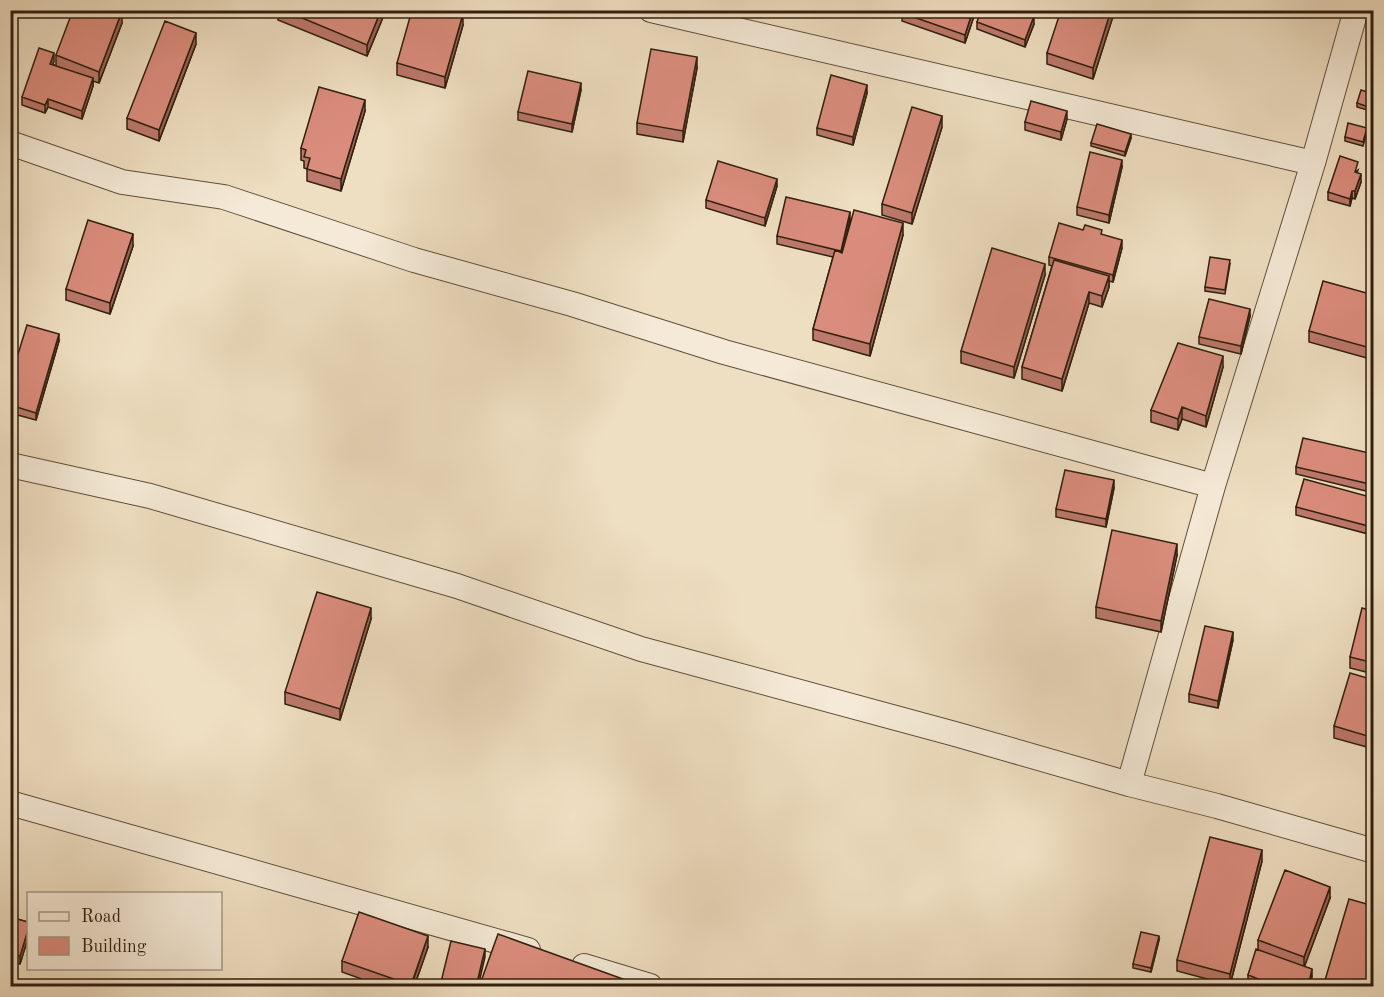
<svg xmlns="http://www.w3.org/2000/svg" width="1384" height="997" viewBox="0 0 1384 997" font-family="'Old Standard TT',serif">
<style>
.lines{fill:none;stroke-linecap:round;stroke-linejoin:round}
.minor-casing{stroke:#604f3c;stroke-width:26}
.minor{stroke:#f5ead7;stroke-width:24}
.wall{fill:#bc796c;stroke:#311f0f;stroke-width:1.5}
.shaded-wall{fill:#996358;stroke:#311f0f;stroke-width:1.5}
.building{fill:#db8d7d;stroke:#311f0f;stroke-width:1.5}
</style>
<rect width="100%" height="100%" fill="#efdfc2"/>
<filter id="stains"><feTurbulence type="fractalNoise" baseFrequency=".00333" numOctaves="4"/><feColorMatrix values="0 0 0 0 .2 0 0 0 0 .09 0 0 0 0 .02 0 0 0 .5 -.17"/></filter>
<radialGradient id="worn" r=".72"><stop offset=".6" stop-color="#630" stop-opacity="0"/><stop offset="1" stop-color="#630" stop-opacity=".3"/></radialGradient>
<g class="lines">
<defs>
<path id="minor" d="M651,10L1313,163
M10,143L122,182L224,197L414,260L572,304L724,352L1213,486
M10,465L150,496L457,586L641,649L955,734L1129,784L1217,806L1374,851
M1129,784L1213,486L1313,163L1356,10
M10,803L528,950
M584,966L650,986"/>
</defs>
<use href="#minor" class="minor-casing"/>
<use href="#minor" class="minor"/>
</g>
<path class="wall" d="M278,10H386L367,56L278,20Z
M903,10H976L965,43L902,21Z
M1115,10L1093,79L1047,64V53Z
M977,22L1034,24L1025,47L977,29Z
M122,23L99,83L93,81V86L82,119L48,107L45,113L22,105V97L54,61L53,64L56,66V55Z
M463,25L445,88L397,75V63Z
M196,44L159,141L127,129V118Z
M697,68L683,142L637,134V123Z
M581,90L572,132L518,120V112Z
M867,93L853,145L817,135V128Z
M1374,94V112L1357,107V103Z
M365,111L341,191L307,181V169L304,168V161L301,160V148Z
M1067,119L1061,140L1025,130V122Z
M942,127L912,224L882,215V204Z
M1367,132L1363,146L1345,141V137Z
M1131,138L1125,156L1091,146V143Z
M1122,167L1109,223L1077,215V207Z
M1358,170L1357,173L1361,182L1355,199L1352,198L1350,206L1328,200V192Z
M777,186L765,226L706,208V200Z
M850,220L844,247L903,235L870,356L813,340V329L833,257L777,244V236Z
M1102,235L1122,248L1113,282L1109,281V287L1102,307L1089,303L1062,391L1022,379V367L1052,266L1049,265V257Z
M133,246L110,314L66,300V289Z
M1230,264L1225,294L1205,291V287Z
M1045,275L1014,378L961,363V351Z
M1374,295V360L1309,342V331Z
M1250,316L1241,354L1199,344V337Z
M59,341L36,420L10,413V380Z
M1223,367L1206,427L1182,419L1178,430L1151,422V410Z
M1374,454V493L1296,474V467Z
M1114,488L1106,527L1056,517V509Z
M1374,498V530L1372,535L1296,515V507Z
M1177,555L1161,632L1096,618V607Z
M1374,611V674L1350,668V657Z
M371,619L340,720L285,704V692Z
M1233,640L1218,708L1189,702V694Z
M1374,680V749L1334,738V726Z
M1262,861L1230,985L1177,971V960Z
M1330,898L1304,966L1312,976L1310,987H1258L1248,983V975L1258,950V940Z
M10,917L28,922V938L20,964L10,961Z
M1159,940L1151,972L1133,968V964Z
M428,947L414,987H384L342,972V961Z"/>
<path class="shaded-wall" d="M381,10H386L367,56V45Z
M973,10H976L965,43V35Z
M1111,10H1115L1093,79V68Z
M122,11V23L99,83V72Z
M463,14V25L445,88V77Z
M1034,16V24L1025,47V40Z
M196,33V44L159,141V130Z
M54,53V61L50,71V64Z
M697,57V68L683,142V131Z
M93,78V86L82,119V111Z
M581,83V90L572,132V124Z
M867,85V93L853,145V137Z
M48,99V107L45,113V105Z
M365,100V111L341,191V179Z
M1067,111V119L1061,140V132Z
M942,116V127L912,224V213Z
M1131,134V138L1125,156V152Z
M1122,160V167L1109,223V215Z
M1361,174V182L1355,199V191Z
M777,179V186L765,226V218Z
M1352,191V198L1350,206V199Z
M850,212V220L841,259V251Z
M903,223V235L870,356V344Z
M133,234V246L110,314V303Z
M1122,240V248L1113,282V275Z
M1045,264V275L1014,378V367Z
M1109,276V287L1102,307V296Z
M1089,292V303L1062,391V379Z
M1250,309V316L1241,354V346Z
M13,315V326L10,334V323Z
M59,334V341L36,420V413Z
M1223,356V367L1206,427V416Z
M1182,407V419L1178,430V419Z
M1114,480V488L1106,527V519Z
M1177,544V555L1161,632V621Z
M371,608V619L340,720V709Z
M1233,632V640L1218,708V701Z
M1262,850V861L1230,985V974Z
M1330,887V898L1304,968V957Z
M28,930V938L20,964V956Z
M428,936V947L414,987H411Z
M1159,936V940L1151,972V968Z
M485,949V957L478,987H476Z
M1374,968V979L1371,987H1368Z
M1312,969V976L1310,987H1308Z"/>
<path class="building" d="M73,10H120L122,11L99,72L56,55Z
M283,10H381L367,45Z
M412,10H450L463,14L445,77L397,63Z
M903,10H973L965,35L902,13Z
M981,10H1017L1034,16L1025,40L977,22Z
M1061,10H1111L1093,68L1047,53Z
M165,21L196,33L159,130L127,118Z
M39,48L54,53L50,64L93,78L82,111L48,99L45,105L22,97Z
M651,49L697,57L683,131L637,123Z
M528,71L581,83L572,124L518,112Z
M831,75L867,85L853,137L817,128Z
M319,87L365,100L341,179L307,169L310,158L304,157L306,150L301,148Z
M1361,90L1374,94V109L1357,103Z
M1031,101L1067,111L1061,132L1025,122Z
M912,107L942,116L912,213L882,204Z
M1348,123L1367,128L1363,142L1345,137Z
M1097,124L1131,134L1125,152L1091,143Z
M1090,152L1122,160L1109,215L1077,207Z
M1340,156L1358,162L1355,172L1361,174L1355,191H1352L1350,199L1328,192Z
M718,161L777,179L765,218L706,200Z
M786,197L850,212L841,251L777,236Z
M854,210L903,223L870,344L813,329L835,250L842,253Z
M88,220L133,234L110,303L66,289Z
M1059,223L1083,230L1085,225L1102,230L1101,234L1122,240L1113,275L1049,257Z
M992,248L1045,264L1014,367L961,351Z
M1210,257L1230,260L1225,290L1205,287Z
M1054,260L1109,276L1102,296L1089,292L1062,379L1022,367Z
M1323,281L1374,295V349L1309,331Z
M1209,299L1250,309L1241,346L1199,337Z
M27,325L59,334L36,413L10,405V380Z
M1178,343L1223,356L1206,416L1182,407L1178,419L1151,410Z
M1303,438L1374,454V485L1296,467Z
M1065,470L1114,480L1106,519L1056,509Z
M1304,479L1374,498V522L1372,527L1296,507Z
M1112,530L1177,544L1161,621L1096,607Z
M317,592L371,608L340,709L285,692Z
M1362,608L1374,611V663L1350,657Z
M1205,626L1233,632L1218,701L1189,694Z
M1350,673L1374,680V738L1334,726Z
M1210,837L1262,850L1230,974L1177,960Z
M1285,870L1330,887L1304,957L1258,940Z
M1349,899L1374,906V968L1368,987H1323Z
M359,912L428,936L411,985L342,961Z
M10,917L28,922V930L20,956L10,953Z
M1141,932L1159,936L1151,968L1133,964Z
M498,934L645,987H479Z
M451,941L485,949L476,987L440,986Z
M1256,949L1312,969L1308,987H1279L1248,975Z"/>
<rect width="1384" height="997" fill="none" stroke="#efdfc2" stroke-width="36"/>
<rect x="12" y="12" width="1360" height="973" fill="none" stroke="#311f0f" stroke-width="3"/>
<rect x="18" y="18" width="1348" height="961" fill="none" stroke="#311f0f" stroke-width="1.5"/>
<rect x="27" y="892" width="195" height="78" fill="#f5ead7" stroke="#a79987" stroke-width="1.5"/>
<rect x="39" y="912" width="30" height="9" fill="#f5ead7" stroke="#a79987" stroke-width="1.5"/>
<text x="81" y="922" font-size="18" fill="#311f0f">Road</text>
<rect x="39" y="937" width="30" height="18" fill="#db8d7d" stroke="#a79987" stroke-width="1.5"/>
<text x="81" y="952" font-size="18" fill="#311f0f">Building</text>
<rect width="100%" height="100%" filter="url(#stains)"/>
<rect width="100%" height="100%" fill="url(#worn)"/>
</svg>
